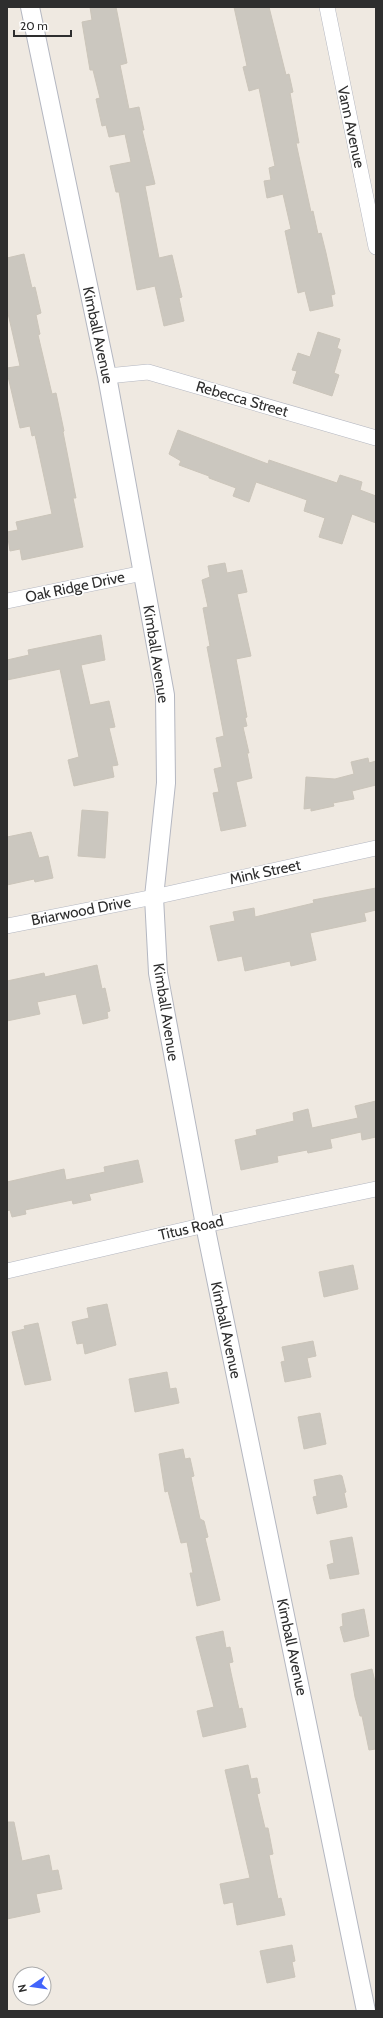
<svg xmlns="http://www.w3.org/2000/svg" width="383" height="2018" viewBox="0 0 383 2018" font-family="Cabin,sans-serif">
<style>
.building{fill:#cbc7bf;stroke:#cbc5ba}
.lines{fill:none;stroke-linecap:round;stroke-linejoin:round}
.minor-casing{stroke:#b4b7c1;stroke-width:16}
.tertiary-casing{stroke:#b4b7c1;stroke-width:20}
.minor{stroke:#fff;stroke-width:15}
.tertiary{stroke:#fff;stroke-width:18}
.labels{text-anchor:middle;stroke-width:3;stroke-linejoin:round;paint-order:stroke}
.street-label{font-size:15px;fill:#2e2e2e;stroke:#fff}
</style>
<rect width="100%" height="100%" fill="#efe9e1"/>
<path class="building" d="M90,7H116L127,63L120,65L129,109L139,107L144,130H142L155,184L145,186L159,258L172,255L182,297L179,298L184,321L164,326L155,286L137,290L119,192H116L110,166L131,162L125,134L109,137L106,125L102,126L96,99L100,98L93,70H90L82,22L92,20Z
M234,7H269L286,75L289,74L293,92L290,93L299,143H296L311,212L313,211L318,234L321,233L326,253L335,294L331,295L333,306L310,311L305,291L298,293L285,231L291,229L283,194L267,198L264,181L271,180L269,168L275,166L259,88L249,91L243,67L247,66Z
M24,254L32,288L35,287L41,313L36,315L40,334L38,335L52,394L56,393L64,431L63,432L76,498H73L83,547L22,560L20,549L10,551L7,532L18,530L16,522L52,514L35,435L32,436L30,426L20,428L7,372V368L20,366L7,309V258Z
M318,332L340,339L337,348L341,350L334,373L339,375L332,396L293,383L297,371L292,370L298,353L310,357Z
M178,430L268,464L269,460L337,483L340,475L362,482L360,490L376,496V523L352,514L342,544L319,537L325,518L304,511L307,500L256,482L249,502L233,496L236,488L209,478V476L179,465L181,461L169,454Z
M225,563L227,573L242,570L247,592L237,594L251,656L236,659L247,717L245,718L247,726L243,727L249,753H247L252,778L236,782L246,826L221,831L213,793L219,792L214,769L222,767L216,738L224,736L207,647L210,646L203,608L208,607L202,580L210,577L208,566Z
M101,635L105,660L81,665L90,705L109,701L115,727L109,728L118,765L112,766L114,777L74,786L68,760L79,757L60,669L7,680V660L29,655L28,650Z
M368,758L369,763L376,761V785L352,791L354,799L333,803L334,806L311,811V808L304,809L306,777L335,779L354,774L351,762Z
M82,810L108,812L105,858L78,856Z
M31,832L39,858L48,856L53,878L35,882L34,879L7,885V837Z
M376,888V910L364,913L366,921L310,933L316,960L291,966L290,961L245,971L242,956L218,961L210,926L235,921L233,912L254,908L255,917L314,903L313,900Z
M97,965L102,989L105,988L110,1011L107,1012L108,1018L83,1024L76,994L37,1002L40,1014L7,1021V981L44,973L45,977Z
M376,1101V1137L362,1140L361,1132L330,1139L332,1148L308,1153L307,1150L277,1156L278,1162L241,1170L235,1140L257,1135L256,1130L294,1121L293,1113L308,1109L312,1128L358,1118L355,1106Z
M138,1160L143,1182L89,1194L91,1200L73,1204L72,1200L25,1210L26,1214L12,1217L10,1210L7,1211V1182L64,1169L66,1180L105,1172L104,1167Z
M353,1265L358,1289L324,1297L319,1272Z
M107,1304L116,1345L85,1354L83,1343L77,1344L72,1322L89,1318L87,1308Z
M38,1323L51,1380L25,1385L12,1332L25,1329L24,1326Z
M313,1341L316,1356L307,1358L311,1377L285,1382L281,1362L285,1361L282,1347Z
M167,1372L170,1389L176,1388L179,1403L135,1412L129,1379Z
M320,1413L326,1444L304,1449L298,1417Z
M183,1449L185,1459L190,1458L194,1476L191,1477L200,1519L204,1521L208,1537L205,1538L220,1600L197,1606L190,1573H193L187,1542L181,1543L168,1491L165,1492L159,1454Z
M340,1475L342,1476L346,1492L344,1493L347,1507L317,1514L313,1497L317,1496L314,1480Z
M352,1537L359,1574L330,1579L327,1565L334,1563L330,1541Z
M364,1609L369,1636L344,1642L340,1627L343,1626L342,1614Z
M223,1631L226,1648L230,1647L233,1662L229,1663L231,1673L239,1709L242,1708L246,1727L203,1737L197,1711L214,1707L196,1637Z
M372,1669L376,1686V1749L369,1750L362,1716H360L355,1697L351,1674Z
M248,1765L251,1779L257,1778L260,1793L257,1794L265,1828H268L273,1854L269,1855L278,1899L281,1898L285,1915L237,1925L233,1902L224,1904L220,1884L250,1878L225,1770Z
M7,1822H14L22,1861L49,1855L52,1871L58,1870L62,1889L36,1894L40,1912L7,1919Z
M292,1945L295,1961L292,1962L295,1977L267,1983L260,1951Z"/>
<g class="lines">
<defs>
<path id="minor" d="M327,7L376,247
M107,376L148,372L376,438
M7,601L143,573
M7,926L154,897L376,848
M7,1271L205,1225L376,1189"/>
<path id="tertiary" d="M30,7L107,376L165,695L166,783L154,897L158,973L205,1225L366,2011"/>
</defs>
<use href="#minor" class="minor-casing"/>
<use href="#tertiary" class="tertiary-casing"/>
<use href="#minor" class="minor"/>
<use href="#tertiary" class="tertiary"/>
</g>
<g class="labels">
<g class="street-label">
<text transform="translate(351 127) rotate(78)" y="5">Vann Avenue</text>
<text transform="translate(98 335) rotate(78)" y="5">Kimball Avenue</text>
<text transform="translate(242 399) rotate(16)" y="5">Rebecca Street</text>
<text transform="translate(75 587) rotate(-12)" y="5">Oak Ridge Drive</text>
<text transform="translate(156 654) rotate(81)" y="5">Kimball Avenue</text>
<text transform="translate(265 872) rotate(-12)" y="5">Mink Street</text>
<text transform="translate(81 911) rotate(-11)" y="5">Briarwood Drive</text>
<text transform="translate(166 1012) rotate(81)" y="5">Kimball Avenue</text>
<text transform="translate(191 1228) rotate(-13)" y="5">Titus Road</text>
<text transform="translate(226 1330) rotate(78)" y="5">Kimball Avenue</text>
<text transform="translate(292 1647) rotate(78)" y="5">Kimball Avenue</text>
</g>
</g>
<rect width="383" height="2018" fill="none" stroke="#2e2e2e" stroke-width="16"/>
<g transform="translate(32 1986) rotate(257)"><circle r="19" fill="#ffffff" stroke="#ababab"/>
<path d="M0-3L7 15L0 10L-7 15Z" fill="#4264fb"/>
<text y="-6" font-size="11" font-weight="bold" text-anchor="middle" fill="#2e2e2e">N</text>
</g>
<path d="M14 30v6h57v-6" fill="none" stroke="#2e2e2e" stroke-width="2"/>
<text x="20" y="30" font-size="12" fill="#2e2e2e" stroke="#ffffff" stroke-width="3" paint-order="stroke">20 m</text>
</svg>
